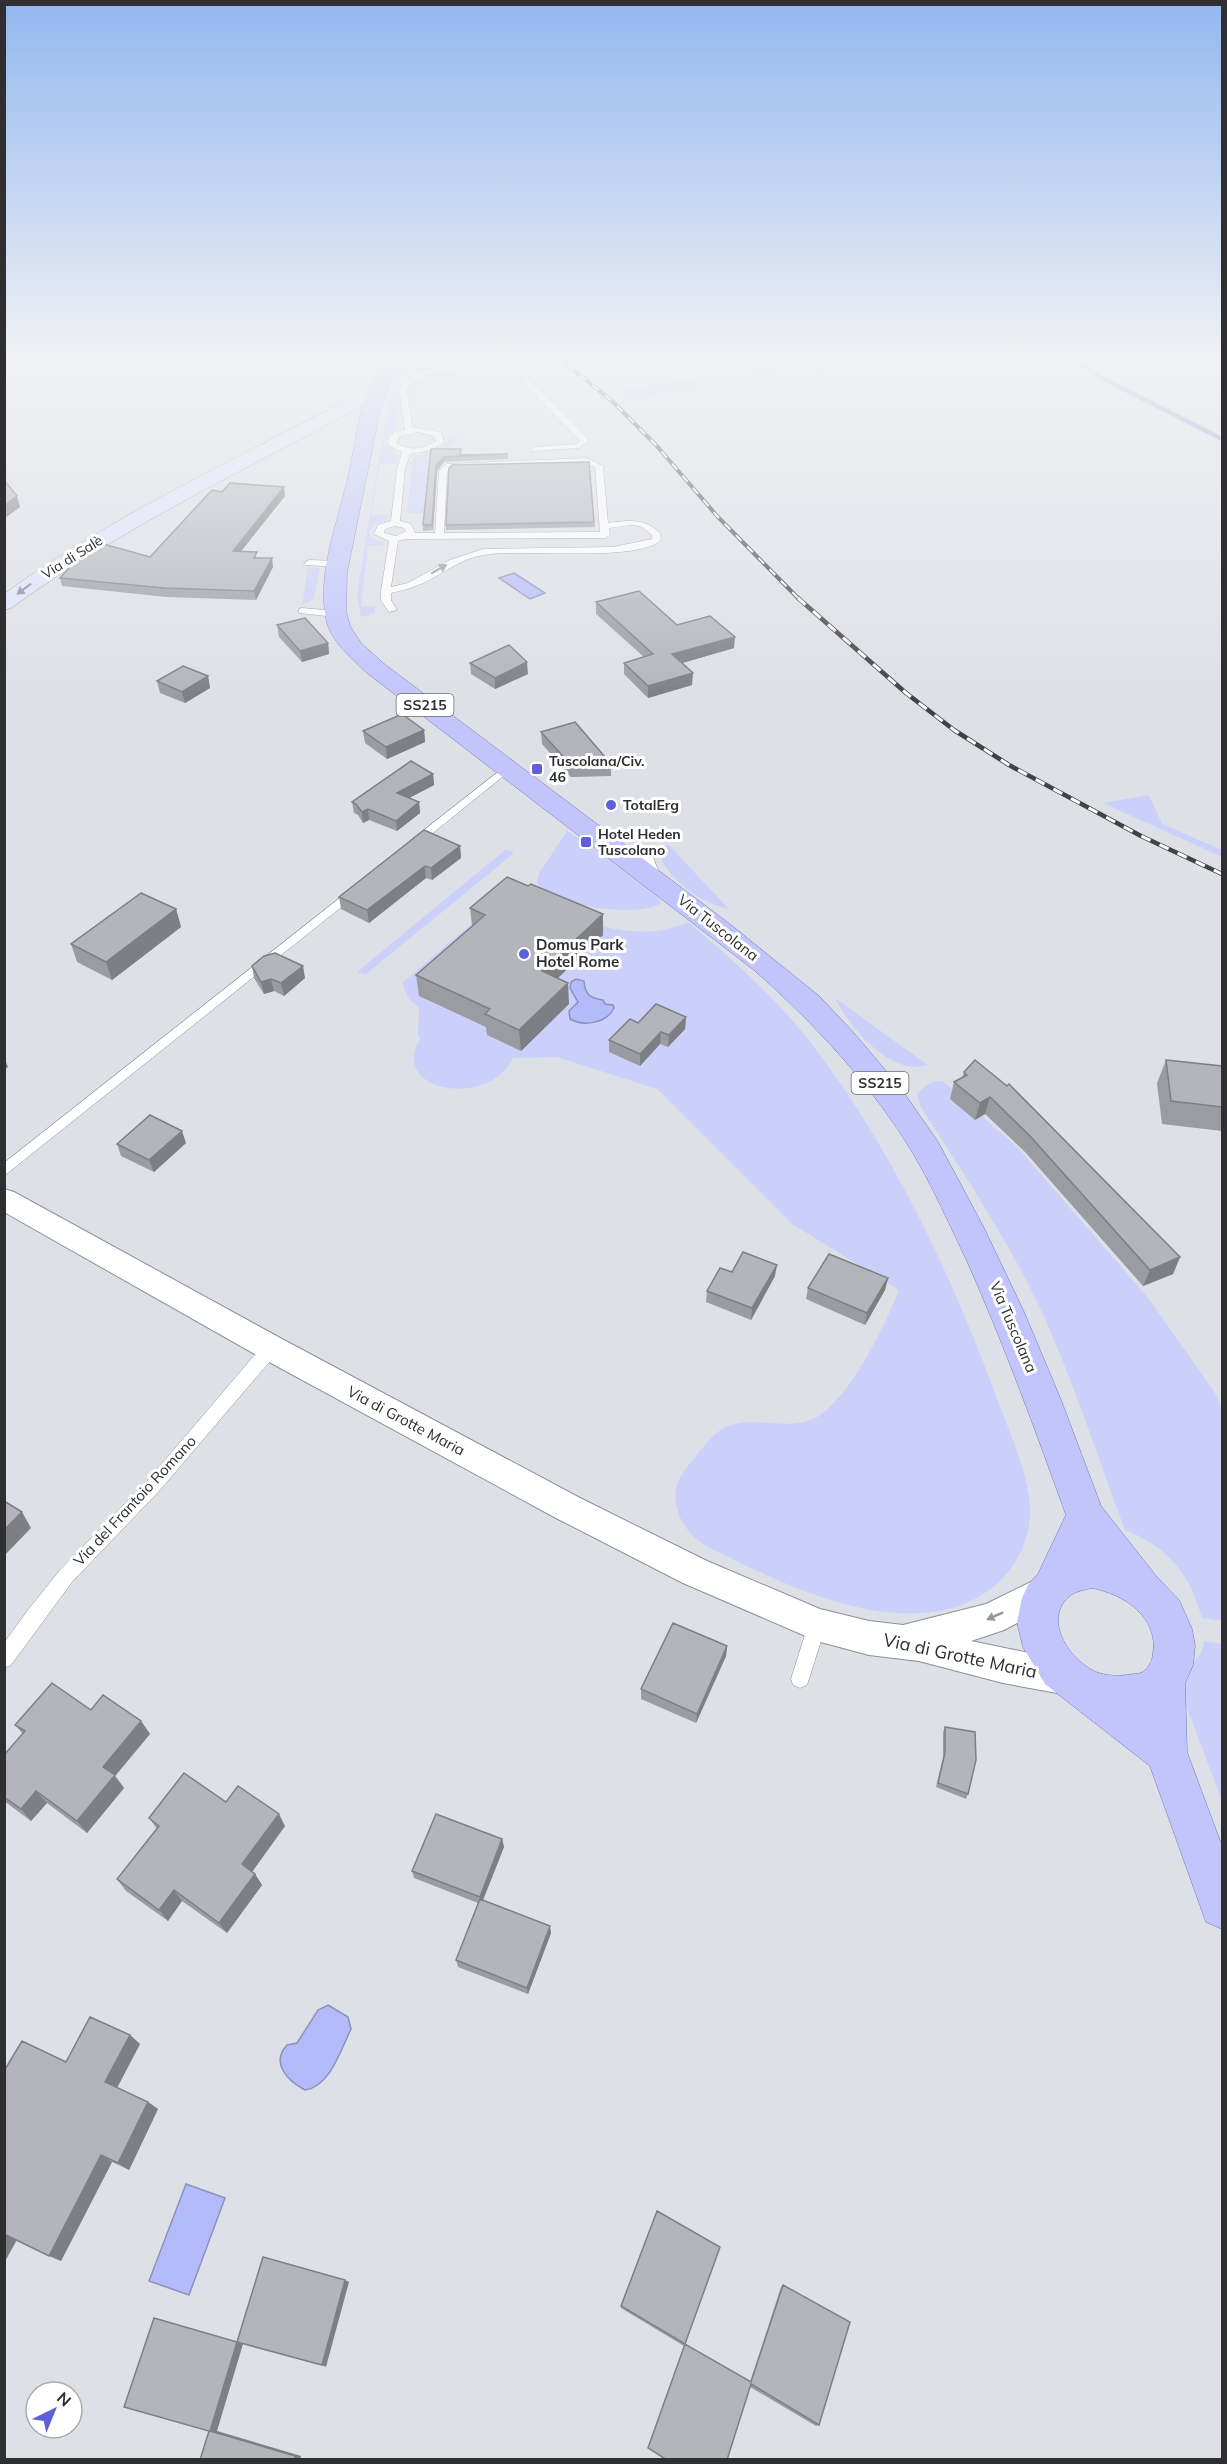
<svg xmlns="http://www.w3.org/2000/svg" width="1227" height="2464" viewBox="0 0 1227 2464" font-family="Mulish,sans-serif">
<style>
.green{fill:#cad0fa;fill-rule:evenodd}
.water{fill:#b3bbfa;stroke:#8b91be;stroke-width:1.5}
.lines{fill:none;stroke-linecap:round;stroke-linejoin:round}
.stream{stroke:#8b91be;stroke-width:4.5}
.lane-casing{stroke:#8d8f96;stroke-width:1}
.street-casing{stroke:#8d8f96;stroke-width:2}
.secondary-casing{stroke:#8d8f96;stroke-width:1}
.primary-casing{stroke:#7378b4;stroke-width:1}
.lane{fill:#fff;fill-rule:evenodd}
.street{fill:#fff;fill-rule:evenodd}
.secondary{fill:#e0e2fe;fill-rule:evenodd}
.primary{fill:#c1c5fc;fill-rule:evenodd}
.rail-far1-casing{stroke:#424245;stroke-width:4}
.rail-casing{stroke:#424245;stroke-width:4.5}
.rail-far1{stroke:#fff;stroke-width:2;stroke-dasharray:8;stroke-linecap:butt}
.rail{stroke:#fff;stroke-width:3;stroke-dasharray:10;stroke-linecap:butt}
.wall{fill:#9b9ca2}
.shaded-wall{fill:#7e7f84}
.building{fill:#b4b5bc;stroke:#7e7f84;stroke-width:1.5}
.oneway{fill:#979798}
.oneway2{fill:#888898}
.poi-dot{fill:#5f60d8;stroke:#fff;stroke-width:2}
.labels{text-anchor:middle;stroke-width:6;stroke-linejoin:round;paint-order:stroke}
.far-street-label{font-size:14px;fill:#2f2f32;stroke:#fff}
.shield{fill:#fff;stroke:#6d6d70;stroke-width:1.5}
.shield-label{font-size:14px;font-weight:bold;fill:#2f2f32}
.far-poi-label{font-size:14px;font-weight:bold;fill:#2f2f32;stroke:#fff;text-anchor:start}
.street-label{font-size:15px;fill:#2f2f32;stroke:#fff}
.poi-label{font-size:15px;font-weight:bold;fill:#2f2f32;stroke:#fff;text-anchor:start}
.near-street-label{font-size:18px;fill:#2f2f32;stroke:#fff}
</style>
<rect width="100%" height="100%" fill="#dee0e7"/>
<path class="green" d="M421,355H448L446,359L454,361L453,365C439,365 403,365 397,382C394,389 399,398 399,405H389C393,384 400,364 421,355Z
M816,355H863L845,371L817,374L807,370L744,379L725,386L629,399L622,390L679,380L788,368Z
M450,373L449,376H440L439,382L441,383L431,388H417L415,406H412L410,387C419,374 435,373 450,373Z
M388,407H399L395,429L384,442C389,451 398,451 396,464H380L371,515H388L387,520L374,525L369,532L371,537L382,542L383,545L368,546L361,606H375V613L361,617L357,597L359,580Z
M450,438L464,440L450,443L449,453H431L425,513H407L412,465L409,464L416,456L440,447Z
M308,567L320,568L314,599L302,605Z
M1149,795L1162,824L1222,850V857L1103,803Z
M567,831C582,840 660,891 661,903C641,918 549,907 537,882L539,873Z
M668,844L729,909C701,903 666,879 658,851Z
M505,850L512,851L513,854L366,974L357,972Z
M510,891C564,913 629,949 688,922C733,959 779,1001 815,1048C896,1156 953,1278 999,1404C1012,1439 1029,1474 1030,1511C1030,1536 1020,1559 1003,1578C983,1599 952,1612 923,1613C859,1617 795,1589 738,1562C726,1555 710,1550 699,1541C683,1529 673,1509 676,1489C679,1474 690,1464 699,1452C707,1443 715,1432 726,1427C755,1414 793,1434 820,1415C853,1392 884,1327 899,1290L792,1224L657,1089L557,1057L513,1058C489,1110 386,1091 421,1038L418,1036L419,1008L409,999L402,983ZM576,979L590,996L603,1000L605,1004H609L593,1023H578L569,1011L578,1002L570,988L571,982Z
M835,998L928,1065C891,1077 850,1028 835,998Z
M942,1081L959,1094L951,1099L975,1120L982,1116L1019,1149L1149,1299L1213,1390L1222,1408V1621L1202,1618C1190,1574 1168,1547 1125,1530C1099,1461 1076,1389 1046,1321C1012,1246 966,1177 922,1109L917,1096C924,1085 929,1082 942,1081Z
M1204,1641L1222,1644V1801L1174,1673C1188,1666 1203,1658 1204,1641Z"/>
<path class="water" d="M514,573L545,593L530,599L499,578Z
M576,979L584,981C585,995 590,998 603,1000L605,1004L613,1005L614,1008C607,1023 584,1027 570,1019L569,1011L578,1002L570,988L571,982Z
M328,2005L348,2017L351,2029C341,2049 330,2087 305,2090C288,2081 270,2063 287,2045L297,2043L318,2010Z
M186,2184L225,2198L189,2295L149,2281Z"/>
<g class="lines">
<path class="stream" d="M1070,355L1104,379L1222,439"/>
<defs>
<path id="lane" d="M489,355H502L518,365L533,383L589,440L579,448L532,451L531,449L535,447L577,444L580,440L526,386L517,372L496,358C483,384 432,358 407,388L412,427L441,432L444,442L432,450L410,454L405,469L400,521L411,524L415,533H435L439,471L446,464L587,458L603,466L608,523C628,520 645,518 660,533L661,540C636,563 521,548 484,555C457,559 438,579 413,587C406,590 398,591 391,593V600L397,610L389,612L381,600V591L389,541L374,534L378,525L391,521L397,469L402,452L389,446L387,441L394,432L405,430L399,388C425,354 457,378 488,359ZM418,432L434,436L436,441C423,450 409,451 396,443L400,436ZM586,464L595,467L600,532L444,533L447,472L451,468ZM633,525L642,527L652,535V539L613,547L483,549L450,560L408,583L391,587L398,541L406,539L605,538L610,535L609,528ZM395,526L404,528L406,531L396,536L384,533L385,529Z
M309,560L338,561L343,564L338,567L306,565L304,563Z
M302,608L336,611L341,614L336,617L299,613V609Z
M507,765L513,768L511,770L418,845H410V841Z
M646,851L652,855L662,880L660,883L656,884L650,880L640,855Z
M355,886L361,890L359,893L4,1176V1163Z
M271,1341L277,1343L279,1348L277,1353L160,1490L72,1582L11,1665L4,1668V1643L28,1610L60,1570L148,1480L265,1343Z
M817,1616L823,1619L826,1625L809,1679L807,1685L800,1688L793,1685L791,1679L808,1625L811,1619Z"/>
<path id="street" d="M4,1189L14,1192L282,1339L580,1498L707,1561L820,1609L869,1621L903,1625L986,1604L1047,1574L1059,1579L1064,1590L1059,1601L1004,1630L971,1641L1068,1661L1081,1666L1086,1678L1081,1690L1068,1695L1003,1683L919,1661L869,1655L817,1641L683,1583L556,1518L260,1357L4,1212Z"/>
<path id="secondary" d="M361,388L367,389L370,393L364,405C245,470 121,528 11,608L4,610V594C111,516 234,461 350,398L355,389Z"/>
<path id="primary" d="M394,355H411L391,380L380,410L347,573L346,611L350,626L361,643L383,663L731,925L819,996L854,1033L902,1090L938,1142L984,1228L1024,1312L1061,1400L1101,1506L1156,1576L1179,1600L1192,1629L1195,1646L1193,1665L1185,1683L1187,1752L1222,1846V1929L1206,1922L1150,1766L1045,1684L1023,1647L1017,1622L1022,1598L1028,1585L1038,1574L1066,1515C1035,1429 1004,1344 967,1261C950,1226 934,1189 914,1155C872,1085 815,1024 754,970L367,673C352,659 333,643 327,623C315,575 339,520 349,473C355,447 357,418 368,393C375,378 383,366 394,355ZM1092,1588C1124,1594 1159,1617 1153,1654C1152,1662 1148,1669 1141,1673C1137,1674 1132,1674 1127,1675C1116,1676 1107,1676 1096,1672C1069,1660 1041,1618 1071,1595C1076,1591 1085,1590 1092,1588Z"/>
</defs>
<use href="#lane" class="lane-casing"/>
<use href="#street" class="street-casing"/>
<use href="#secondary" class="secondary-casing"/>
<use href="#primary" class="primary-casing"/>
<use href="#lane" class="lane"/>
<use href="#street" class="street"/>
<use href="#secondary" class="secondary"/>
<use href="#primary" class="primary"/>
<defs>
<path id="rail-far1" d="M555,355L613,402L656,445L718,517L799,599"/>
<path id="rail" d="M798,598L906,693L954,730L1009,765L1141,836L1222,874"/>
</defs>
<use href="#rail-far1" class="rail-far1-casing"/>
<use href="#rail" class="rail-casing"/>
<use href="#rail-far1" class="rail-far1"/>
<use href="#rail" class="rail"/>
</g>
<path class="wall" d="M431,449L461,455L508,454V459L444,462L437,471L433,530L423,531V525Z
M284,487L285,496L241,551L258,558H272L273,567L256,600L166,597L62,586L60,578L150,557L222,492Z
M594,522L595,527L446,530V525Z
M596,602L677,625L734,648L682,663L692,685L648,698L624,674V663L644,657L596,614Z
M277,625L328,643L329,654L302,662L279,637Z
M470,663L528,674L495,689L471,674Z
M208,676L210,688L185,703L160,693L157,681Z
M424,730L425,742L387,759L365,743L363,731Z
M541,732L611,764V776L571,777L542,744Z
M433,774L434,785L409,798L419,802L420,813L397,831L369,820L363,823L358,815L354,813L352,802Z
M460,846L461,858L432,880L426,878L369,923L341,909L339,897Z
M528,886L603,914V935L558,978L569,1004L521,1051L487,1035L486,1027L419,996L416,975L472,926L470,908Z
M176,909L181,927L112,980L77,962L71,944Z
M252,966L305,978L284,996L274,991L264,994L254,978Z
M686,1017L685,1029L668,1047L660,1044L640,1066L609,1052V1040L638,1023Z
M1166,1060L1222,1066V1131L1162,1124L1157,1083Z
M964,1072L1180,1257L1173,1274L1143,1286L1025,1152L985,1114L975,1120L950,1099L954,1082L962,1078Z
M186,1143L154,1172L121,1156L117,1144Z
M732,1272L775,1276L751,1320L706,1302L707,1291Z
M888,1278L885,1290L865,1325L806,1299L808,1288Z
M727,1646L726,1656L696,1723L641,1699V1689Z
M91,1710L141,1721L150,1734L115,1776L124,1788L87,1833L47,1803L31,1821L4,1801V1755L23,1734L15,1725Z
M945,1727L968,1794L966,1799L936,1787L943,1757V1732Z
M226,1802L285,1826L252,1872L255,1874L262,1885L227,1933L182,1901L168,1921L126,1891L117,1879L157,1829L149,1818Z
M502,1839L504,1847L483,1900L551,1933L528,1994L458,1967L456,1960L478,1903L414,1878L412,1871Z
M130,2035L140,2044L117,2087L148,2102L158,2109L129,2170L112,2162L61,2261L17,2240L4,2263L66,2062Z
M783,2285L819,2425L816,2426L750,2387L727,2460H666L648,2448L684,2346L621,2308V2306L750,2382L781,2287Z"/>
<path class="shaded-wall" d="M444,457V462L437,471L433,530L432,525L436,465Z
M284,487L285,496L235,559L233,551Z
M17,496L20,507L4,519V506Z
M272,558L273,567L256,600L254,591Z
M735,637L734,648L672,666V654Z
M328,643L329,654L302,662L300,651Z
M527,662L528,674L495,689V678Z
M693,673L692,685L648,698V686Z
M208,676L210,688L185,703L182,692Z
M424,730L425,742L387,759L386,747Z
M433,774L434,785L398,804L397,793Z
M419,802L420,813L397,831L396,821Z
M368,809L369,820L363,823L362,812Z
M460,846L461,858L432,880L431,868Z
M425,866L426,878L369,923L367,910Z
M176,909L181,927L112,980L106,962Z
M603,914V935L543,992L542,971Z
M303,966L305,978L284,996L281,983Z
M271,979L274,991L264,994L261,982Z
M568,983L569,1004L521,1051L519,1030Z
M686,1017L685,1029L668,1047L669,1035Z
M661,1032L660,1044L640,1066V1054Z
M4,1057L8,1067L4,1070Z
M990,1097L985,1114L975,1120L980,1103Z
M182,1131L186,1143L154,1172L149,1160Z
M1180,1257L1173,1274L1143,1286L1150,1270Z
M777,1265L775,1276L751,1320L752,1308Z
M888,1278L885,1290L865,1325L867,1313Z
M22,1512L31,1528L4,1556V1530Z
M727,1646L726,1656L696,1723L697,1714Z
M141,1721L150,1734L115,1776L124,1788L87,1833L77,1821L103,1767Z
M36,1791L47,1803L31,1821L21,1809Z
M279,1814L285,1826L249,1876L242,1864Z
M502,1839L504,1847L481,1905L480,1897Z
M255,1874L262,1885L227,1933L219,1923Z
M174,1890L182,1901L168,1921L159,1910Z
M550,1926L551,1933L528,1994L527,1988Z
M130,2035L140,2044L116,2090L105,2082Z
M148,2102L158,2109L129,2170L118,2163Z
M101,2155L112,2162L61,2261L49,2256Z
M4,2234L17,2239L4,2263Z
M345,2280L349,2282L326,2367L322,2365Z
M237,2342L243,2344L217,2431L301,2456L300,2460H295L210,2431Z"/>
<path class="building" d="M431,449H461L460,455L508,454L444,457L436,465L432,525H423Z
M589,462L594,522L446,525L449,468L452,465Z
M4,480L17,496L4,506Z
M230,483L284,487L233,551L257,552L254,558H272L254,591L164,588L60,578L79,557L100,543L150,557L212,490L222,492Z
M639,591L677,625L710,616L735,637L672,654L693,673L648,686L624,663L653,654L596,602Z
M305,618L328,643L300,651L277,625Z
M509,645L527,662L495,678L470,663Z
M183,666L208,676L182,692L157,681Z
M402,714L424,730L386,747L363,731Z
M575,722L611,764L571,765L541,732Z
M411,761L433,774L397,793L419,802L396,821L368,809L362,812L356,804L352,802Z
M424,830L460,846L431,868L425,866L367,910L339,897Z
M507,877L528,886L531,884L603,914L542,971L568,983L519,1030L485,1014L490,1009L416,975L485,915L470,908Z
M141,893L176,909L106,962L71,944Z
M275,953L303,966L281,983L271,979L261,982L252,966L264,956Z
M656,1004L686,1017L669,1035L661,1032L640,1054L609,1040L630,1019L638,1023Z
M975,1060L1007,1086L1009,1084L1180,1257L1150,1270L1030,1136L990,1097L980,1103L954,1082L967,1075L964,1072Z
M1166,1060L1222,1066V1107L1171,1101Z
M150,1115L182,1131L149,1160L117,1144Z
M743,1252L777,1265L752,1308L707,1291L720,1268L732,1272Z
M829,1254L888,1278L867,1313L808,1288Z
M4,1501L22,1512L4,1530Z
M673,1623L727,1646L697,1714L641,1689Z
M52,1683L91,1710L103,1695L141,1721L103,1767L115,1775L77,1821L36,1791L21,1809L4,1797V1755L25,1731L15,1725Z
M945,1727L975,1732L976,1760L968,1794L938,1783L945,1753Z
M184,1773L226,1802L238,1786L279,1814L242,1864L255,1874L219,1923L174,1890L159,1910L117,1879L159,1826L149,1818Z
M436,1814L502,1839L480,1897L412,1871Z
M480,1899L550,1926L527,1988L456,1960Z
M90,2017L130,2035L105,2082L148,2102L118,2163L101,2155L49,2256L4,2234V2071L22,2041L66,2062Z
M657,2211L720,2247L685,2344L621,2306Z
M263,2257L345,2280L322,2365L237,2342Z
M783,2285L850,2322L819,2425L751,2384L727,2460H667L648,2448L685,2344L751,2382Z
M154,2318L237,2342L210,2431L295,2456V2460H200L209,2431L124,2407Z"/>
<defs><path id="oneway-solid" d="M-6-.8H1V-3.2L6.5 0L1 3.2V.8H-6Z" transform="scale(1.5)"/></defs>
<g class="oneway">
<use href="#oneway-solid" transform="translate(439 569) rotate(-30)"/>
<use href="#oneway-solid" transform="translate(995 1616) rotate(156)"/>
</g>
<use class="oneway2" href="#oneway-solid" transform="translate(24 589) rotate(143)"/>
<linearGradient id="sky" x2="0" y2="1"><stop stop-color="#93b7ef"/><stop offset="0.51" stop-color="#f0f1f4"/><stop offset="1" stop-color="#f0f1f4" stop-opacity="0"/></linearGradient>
<rect width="1227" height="700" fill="url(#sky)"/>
<g class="poi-dot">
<rect x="531" y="763" width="12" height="12" rx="3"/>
<circle cx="611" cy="805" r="6"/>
<rect x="580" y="836" width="12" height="12" rx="3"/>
<circle cx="524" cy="954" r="6"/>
</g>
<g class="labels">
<g class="far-street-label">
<text transform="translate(72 557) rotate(-32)" y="5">Via di Salè</text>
</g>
<g class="shield">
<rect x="396.5" y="694" width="57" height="22" rx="4.5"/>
<rect x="851.5" y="1072" width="57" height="22" rx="4.5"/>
</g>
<g class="shield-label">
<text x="425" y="710">SS215</text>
<text x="880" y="1088">SS215</text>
</g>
<g class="far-poi-label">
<text x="549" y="766">Tuscolana/Civ.<tspan x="549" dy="16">46</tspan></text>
<text x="623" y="810">TotalErg</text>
<text x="598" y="839">Hotel Heden<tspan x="598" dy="16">Tuscolano</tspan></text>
</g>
<g class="street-label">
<text transform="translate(718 928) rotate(38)" y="5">Via Tuscolana</text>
<text transform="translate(1013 1327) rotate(67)" y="5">Via Tuscolana</text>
<text transform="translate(406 1421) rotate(28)" y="5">Via di Grotte Maria</text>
<text transform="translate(135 1501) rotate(-47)" y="5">Via del Frantoio Romano</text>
</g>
<g class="poi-label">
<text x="536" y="950">Domus Park<tspan x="536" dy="17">Hotel Rome</tspan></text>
</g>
<g class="near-street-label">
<text transform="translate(960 1656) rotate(12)" y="6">Via di Grotte Maria</text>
</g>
</g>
<rect width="1227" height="2464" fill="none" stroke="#2f2f32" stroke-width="12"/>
<g transform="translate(54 2410) rotate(43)"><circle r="28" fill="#ffffff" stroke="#acacad" stroke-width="1.5"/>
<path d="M0-4.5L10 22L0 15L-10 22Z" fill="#5f60d8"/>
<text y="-9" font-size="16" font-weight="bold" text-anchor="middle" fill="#2f2f32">N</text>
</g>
</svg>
